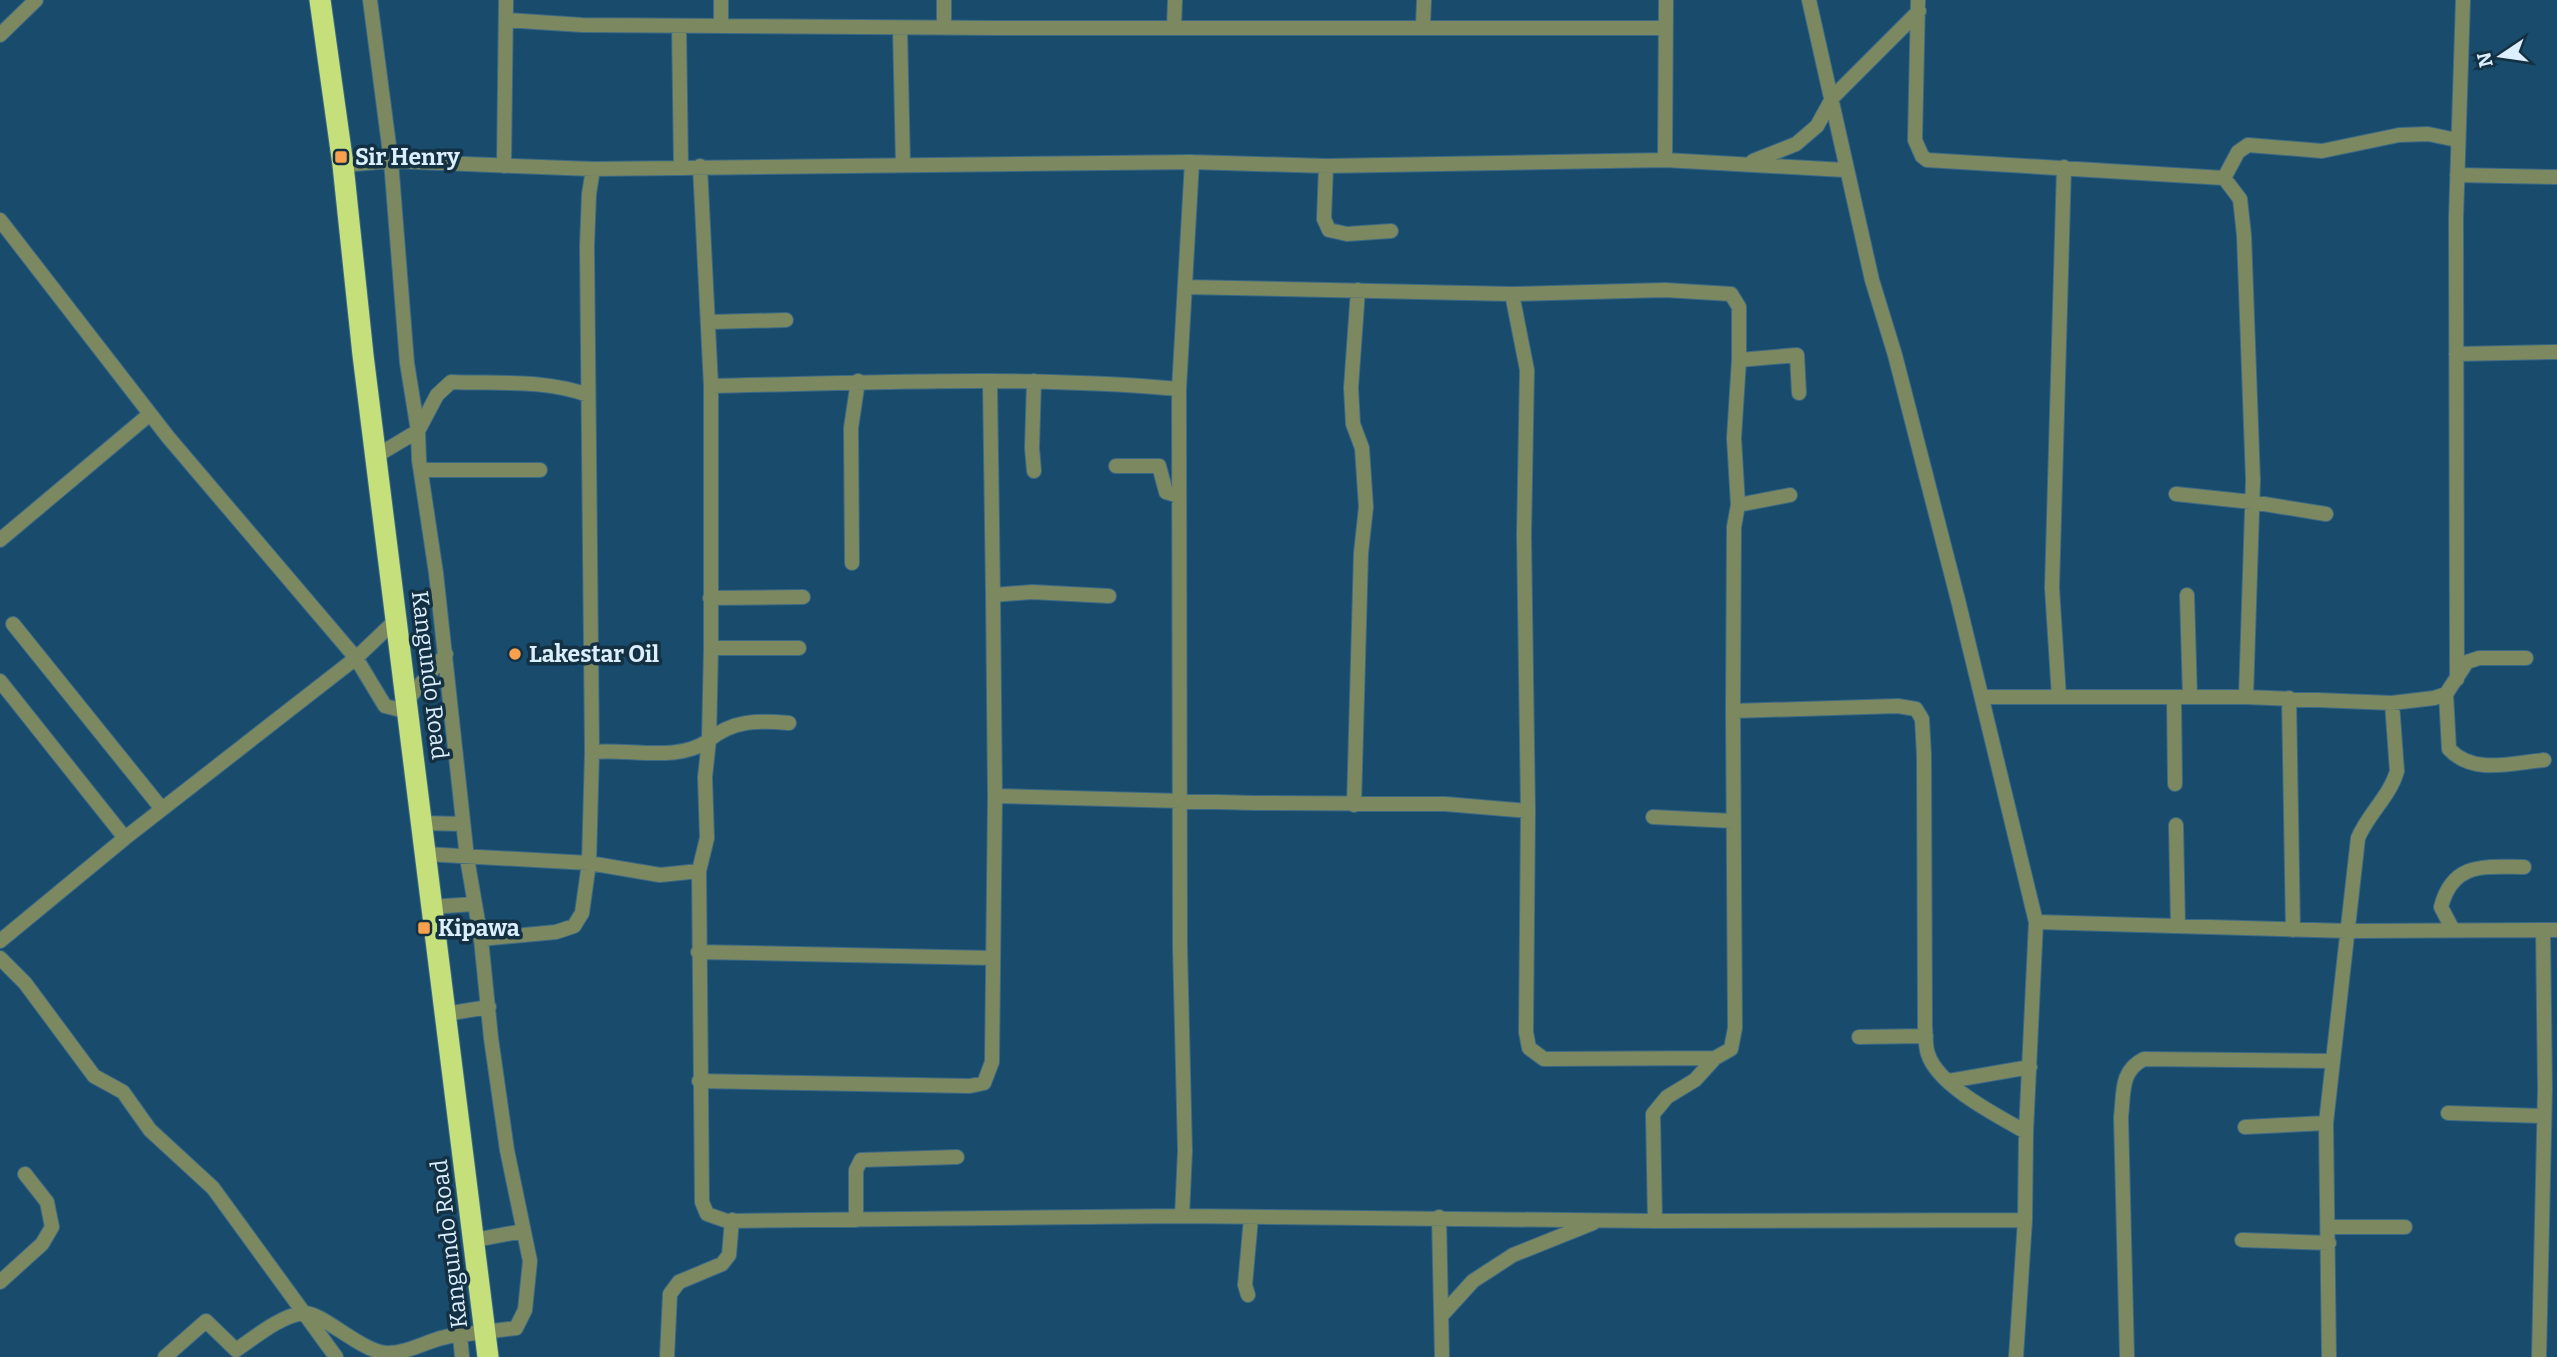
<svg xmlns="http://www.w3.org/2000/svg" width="2557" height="1357" viewBox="0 0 2557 1357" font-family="Bitter,serif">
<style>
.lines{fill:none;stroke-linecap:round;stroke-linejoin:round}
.minor-casing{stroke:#3b6986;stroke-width:16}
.highway-casing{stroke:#3b6986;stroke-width:23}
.minor{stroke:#7c8860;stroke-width:14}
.highway{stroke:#c5df7b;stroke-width:21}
.poi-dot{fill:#f9a04c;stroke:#143043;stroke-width:2.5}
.labels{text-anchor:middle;stroke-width:7;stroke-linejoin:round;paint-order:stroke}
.poi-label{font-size:23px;font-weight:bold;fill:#dceffe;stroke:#143043;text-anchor:start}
.street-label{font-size:23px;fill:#dceffe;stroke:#143043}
</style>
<rect width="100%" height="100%" fill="#184b6c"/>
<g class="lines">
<defs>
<path id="minor" d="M370,0L391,161L407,363L418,431L376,456
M721,0V26
M1809,0L1872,280L1895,355L1958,600L2036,922L2026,1132L2025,1220L2016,1357
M1918,0L1915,140L1922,156L1927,160L2224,178L2240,199L2244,235L2253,480L2246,697
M506,20L582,25L996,28H1666
M679,26L681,167
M1423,26L1424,0
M900,28L903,165
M944,28V0
M1174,28L1175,0
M0,35L36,0
M1665,160L1666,0
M1753,161L1796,144L1817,126L1833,97L1919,11
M1192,162L1179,389L1180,947L1185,1151L1182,1216L1655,1221L2025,1220
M343,165L391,161L593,169L1192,162L1326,166L1665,160L1845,170
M504,166L506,0
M700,166L711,386C867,383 1023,375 1179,389
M1326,166L1324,219L1329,230L1347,234L1391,231
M593,169L589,194L587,246L592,752C629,748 678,763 709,740L711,648H799
M2457,175L2557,177
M2224,178L2238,152L2248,145L2322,151L2399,135L2428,134L2457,140
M0,220L168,437L356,658L385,706L409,712
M1185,287L1512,294L1527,370L1524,535L1528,811
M1512,294L1665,290L1731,294L1739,307V360
M710,322L786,320
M2456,354L2557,352
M1034,381L1032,448L1034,471
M990,383L993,595L1032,592L1109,596
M1116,466H1159L1166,492L1179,496
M421,470H540
M2176,494L2252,502L2326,514
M1738,505L1734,438L1739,360L1797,355L1799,393
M0,540L150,414
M852,563L851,428L858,381
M993,595L995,796L1255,803L1445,804L1528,811L1526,1032L1529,1048L1544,1059L1715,1058L1731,1049L1735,1028L1733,711L1898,706L1916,709L1922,719L1924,755L1925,1027C1926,1035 1925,1046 1928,1054C1938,1086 1998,1116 2026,1132
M2187,595L2190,697
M710,598L803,597
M13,624L162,809
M711,648V386
M2457,679L2456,218L2463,0
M0,681L125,838
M2446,694L2449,749C2473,775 2511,763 2544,760
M1982,697H2246L2392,703L2434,698L2446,694L2467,662L2479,658H2526
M2059,697L2052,588L2064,167
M2174,697L2175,784
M2289,698L2293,930
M408,699L446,654
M1733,711L1734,527L1738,505L1790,495
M789,723C759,720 733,720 709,740L705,777L707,838L699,871L702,1202L707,1214L727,1221L1182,1216
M1354,805L1361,553L1366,507L1362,448L1353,424L1351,388L1358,290
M1653,817L1733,821
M421,823L463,824
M2176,825L2178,926
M425,854L589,863L592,752
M431,907L474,904
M2036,922L2349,931L2557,930
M2453,930L2441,907C2453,861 2485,867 2524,867
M481,939L556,932L574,926L582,913L589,863L660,875L699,871
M0,941L125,838L356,658L397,619
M698,952L993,958
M0,958L25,983L94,1076L123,1092L150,1130L213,1188L336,1357
M445,1014L489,1007
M1859,1037L1926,1036
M699,1081L970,1086L984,1083L992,1062L995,796
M1949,1081L2030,1067
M2448,1113L2544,1116
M2245,1127L2326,1123
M1439,1217L1442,1357
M856,1220V1170L861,1160L957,1157
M1655,1221L1653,1114L1667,1097L1695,1080L1715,1058
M2329,1227H2405
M475,1240L523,1231
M2242,1240L2329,1243
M0,1282L42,1244L52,1227L47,1202L25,1174
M1248,1295L1245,1285L1251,1218
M1442,1315L1473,1281L1513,1255L1593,1223
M460,1335L516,1328L525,1310L530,1261L507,1150L491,1038L481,939L467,858L436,573L419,460L418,431L437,395L451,382C498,384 543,379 588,395
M165,1357L206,1321L236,1350C254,1338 280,1316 303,1313C321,1311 360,1351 386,1353C411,1354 435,1335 460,1335L462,1357
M667,1357L670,1294L679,1282L722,1264L729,1255L732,1220
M2127,1357L2121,1117C2124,1092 2120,1071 2144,1059L2332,1061
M2329,1357L2326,1123L2358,838C2368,814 2390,796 2397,771L2392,703
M2539,1357L2545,1089L2543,930"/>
<path id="highway" d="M320,0L343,165L363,355L488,1357"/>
</defs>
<use href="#minor" class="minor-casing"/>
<use href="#highway" class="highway-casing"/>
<use href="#minor" class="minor"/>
<use href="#highway" class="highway"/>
</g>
<g class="poi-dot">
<rect x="334" y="150" width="14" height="14" rx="3.5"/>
<circle cx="515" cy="654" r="7"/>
<rect x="417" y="921" width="14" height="14" rx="3.5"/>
</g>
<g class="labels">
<g class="poi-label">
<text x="355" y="165">Sir Henry</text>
<text x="529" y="662">Lakestar Oil</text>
<text x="438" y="936">Kipawa</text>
</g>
<g class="street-label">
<text transform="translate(430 675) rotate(83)" y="8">Kangundo Road</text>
<text transform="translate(449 1244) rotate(-97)" y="8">Kangundo Road</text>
</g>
</g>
<g transform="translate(2501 56) rotate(257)" stroke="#143043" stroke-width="5" paint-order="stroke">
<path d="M0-5L12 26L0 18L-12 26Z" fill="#dceffe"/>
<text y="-10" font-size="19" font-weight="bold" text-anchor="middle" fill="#dceffe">N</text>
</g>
</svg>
